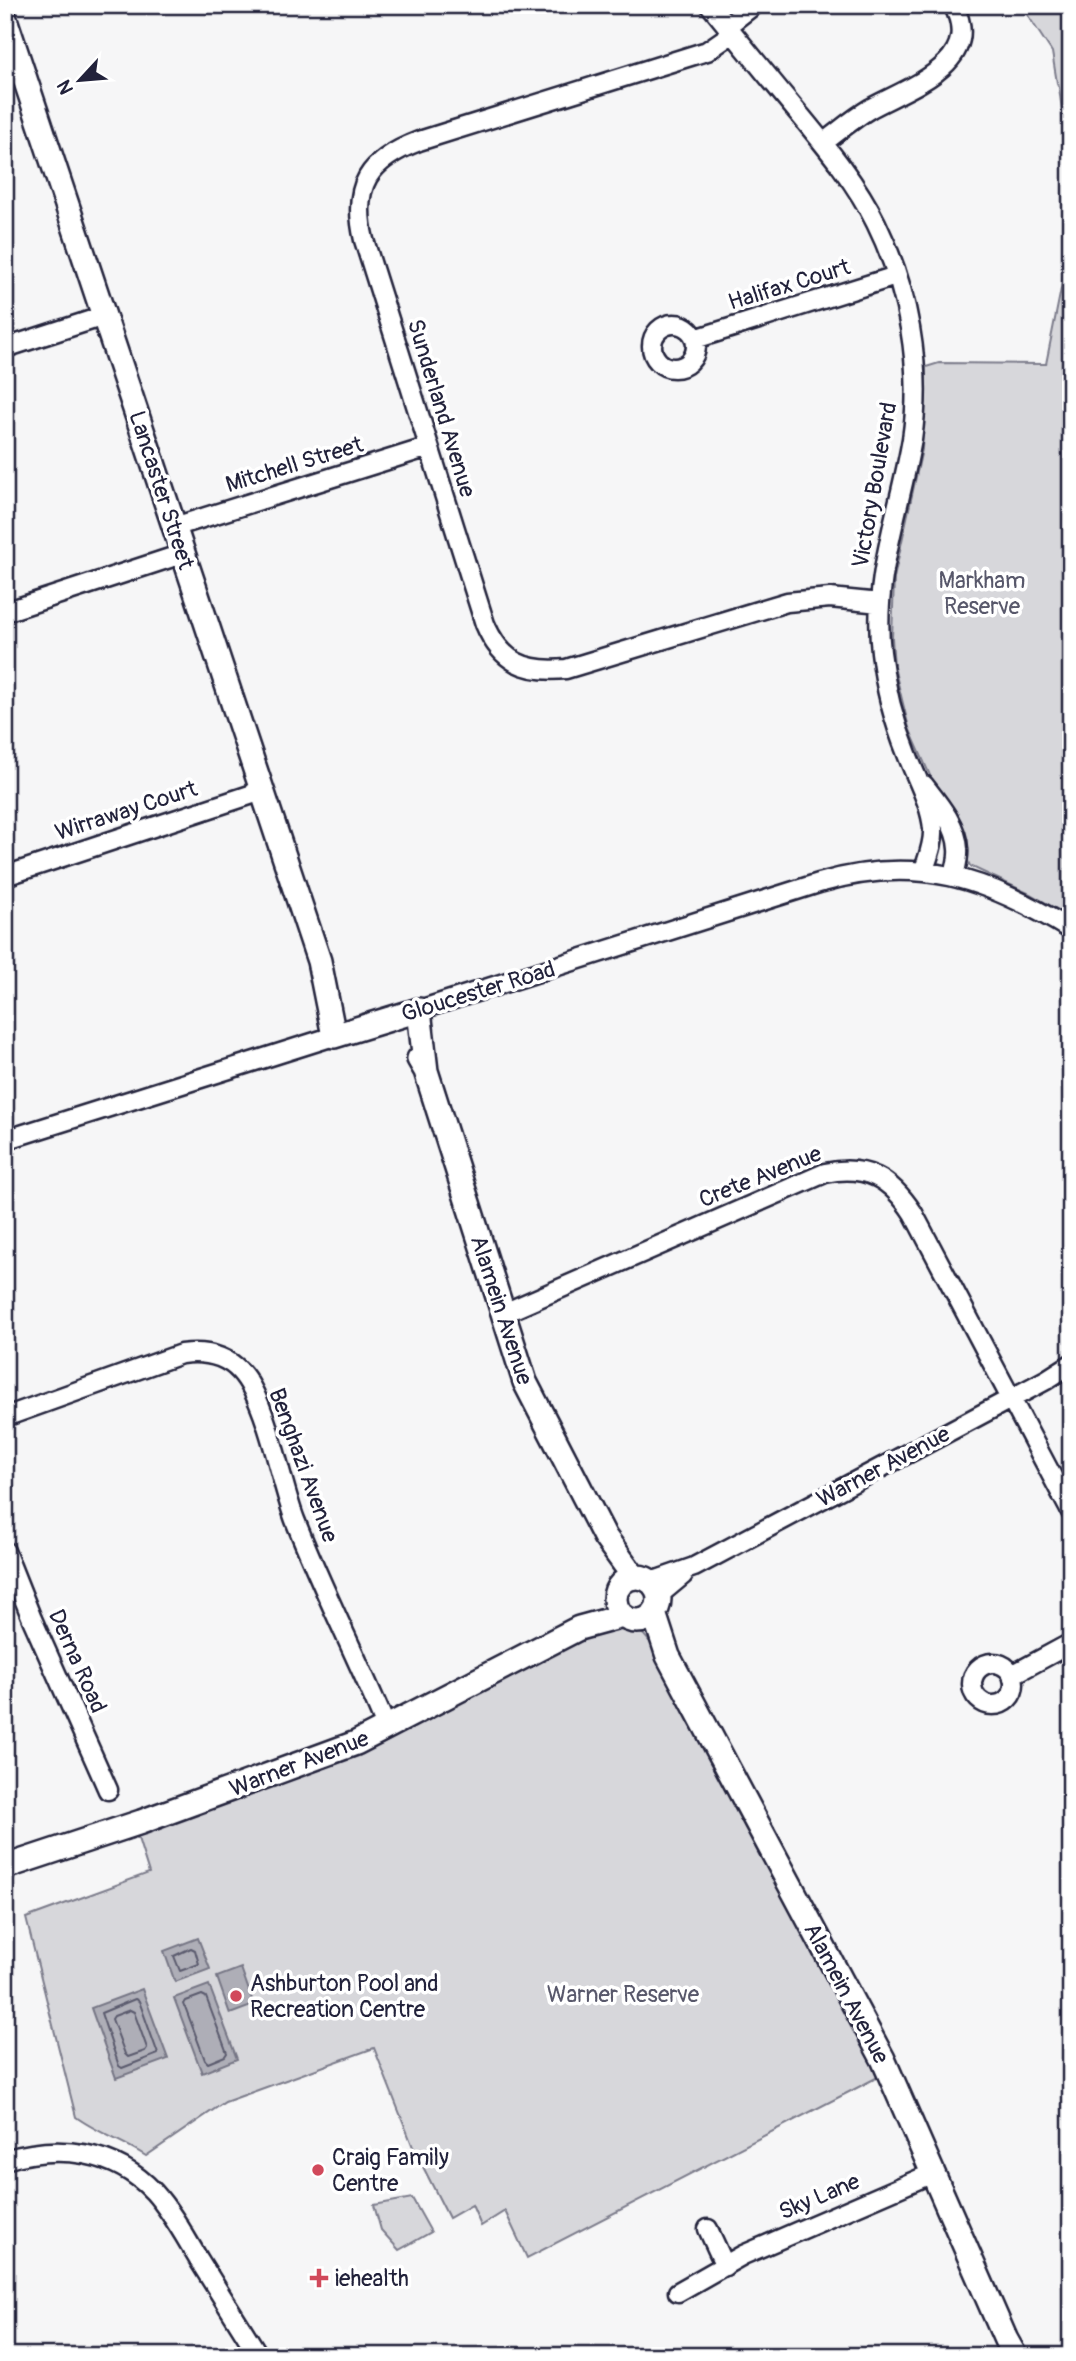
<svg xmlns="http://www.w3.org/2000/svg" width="1076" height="2361" viewBox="0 0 1076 2361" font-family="Pangolin,sans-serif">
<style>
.green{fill:#d7d7db;stroke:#7c7c8b;stroke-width:2}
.water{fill:#aeaeb7;stroke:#767685;stroke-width:2}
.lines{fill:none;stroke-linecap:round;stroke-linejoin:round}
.shore{stroke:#5a5a6d;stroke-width:2}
.minor-casing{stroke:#22223b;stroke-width:23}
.tertiary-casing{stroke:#22223b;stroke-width:28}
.minor{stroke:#fff;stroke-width:18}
.tertiary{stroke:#fff;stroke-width:23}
.poi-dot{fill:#d1495b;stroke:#fff;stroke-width:2.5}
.labels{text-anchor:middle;stroke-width:7;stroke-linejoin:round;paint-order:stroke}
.street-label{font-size:23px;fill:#22223b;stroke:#fff}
.park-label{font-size:23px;fill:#58586b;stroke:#fff}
.poi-label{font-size:23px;fill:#22223b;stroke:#fff;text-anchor:start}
</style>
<rect width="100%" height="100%" fill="#f6f6f7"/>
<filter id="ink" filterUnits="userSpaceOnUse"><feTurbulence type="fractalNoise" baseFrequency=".0143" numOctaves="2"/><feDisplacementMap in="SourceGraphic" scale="14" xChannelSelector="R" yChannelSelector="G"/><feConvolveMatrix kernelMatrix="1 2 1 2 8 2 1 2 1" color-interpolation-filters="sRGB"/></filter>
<g filter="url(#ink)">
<path class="green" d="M1021,5H1071V181L1059,87L1057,83L1052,52Z
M1071,239V917L1030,894L970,866L909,728L894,667L892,638L894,578L922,449L926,367L939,363L1046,364Z
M627,1625L644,1635L650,1642L880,2076L527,2258L505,2211L481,2226L472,2205L449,2218L413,2147L374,2048L225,2102L146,2156C123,2141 98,2133 76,2117L26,1918L149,1873L137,1835L382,1744L595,1631Z
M412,2198L431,2232L399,2250L381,2230L374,2205Z"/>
<path class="water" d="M198,1938L210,1969L175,1982L164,1951Z
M241,1968L254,2005L230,2014L217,1977Z
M209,1985L237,2059L202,2073L174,1998Z
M142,1989L168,2059L116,2078L91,2008Z"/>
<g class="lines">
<path class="shore" d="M191,1948L195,1950L199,1964L180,1971L174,1956Z
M202,1995L206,1997L227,2053L225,2056L208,2063L205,2060L184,2004L186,2001Z
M135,1999L139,2001L158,2054L122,2068L119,2066L101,2013Z
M130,2010L134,2012L147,2048L145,2051L128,2057L125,2054L112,2019L114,2016Z"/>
<defs>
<path id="minor" d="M710,5C740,42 770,79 800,115C828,149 857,184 876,223C908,288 923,367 912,439C900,510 872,580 881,652C885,687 894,722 907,754C916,778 931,804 933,829C934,843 928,857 924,870
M727,26L754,5
M733,33L707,51L419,141C369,160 351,185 364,240L485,624C501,662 525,673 566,669L787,602L830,598L880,603
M823,143C839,131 854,118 871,108C909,87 985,63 953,5
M652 346a22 22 0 1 1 44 0a22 22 0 1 1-44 0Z
M695,339L896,276
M5,348L104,316
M174,527L429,447
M5,612L182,554
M924,785C938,803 957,825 958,849C959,858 956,867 954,876
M5,876L262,791
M419,1010L819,883C917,854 986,878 1071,930
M5,1140L334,1036
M502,1314L825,1173C867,1164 891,1179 913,1213L1071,1512
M5,1417L181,1354C203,1351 224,1354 240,1371C267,1400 280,1481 295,1520C323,1591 358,1659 387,1729
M5,1551L32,1619L108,1790
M651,1582L694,1567L1046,1380L1071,1364
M659,1595L683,1575
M972 1684a21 21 0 1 1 42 0a21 21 0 1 1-42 0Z
M1012,1675L1071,1643
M5,2160C58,2144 115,2150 154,2192C172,2212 185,2237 199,2260C219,2292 239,2324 259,2356
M708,2229L725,2266
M678,2292L743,2255L933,2173"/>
<path id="tertiary" d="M5,19L319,961L334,1036L419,1010L426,1071
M419,1059L426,1071L525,1382L605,1537L634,1577
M615 1599a22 22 0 1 1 44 0a22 22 0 1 1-44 0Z
M654,1613L668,1656L883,2059L1006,2340L1015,2356
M5,1867L141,1822L356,1743L579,1628L623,1616"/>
</defs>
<use href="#minor" class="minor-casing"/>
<use href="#tertiary" class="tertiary-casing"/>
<use href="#minor" class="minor"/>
<use href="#tertiary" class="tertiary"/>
</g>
</g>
<g class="poi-dot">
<circle cx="236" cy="1996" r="7"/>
<circle cx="318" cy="2170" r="7"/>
<path d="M315.5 2267.5h7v7h7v7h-7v7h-7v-7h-7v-7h7z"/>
</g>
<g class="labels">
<g class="street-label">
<text transform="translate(789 284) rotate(-17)" y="8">Halifax Court</text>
<text transform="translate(442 408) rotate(73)" y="8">Sunderland Avenue</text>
<text transform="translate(294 464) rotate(-17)" y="8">Mitchell Street</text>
<text transform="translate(874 485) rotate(-80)" y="8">Victory Boulevard</text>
<text transform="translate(162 490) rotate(72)" y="8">Lancaster Street</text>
<text transform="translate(126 810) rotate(-18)" y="8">Wirraway Court</text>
<text transform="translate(478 991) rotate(-17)" y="8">Gloucester Road</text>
<text transform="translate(760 1176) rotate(-22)" y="8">Crete Avenue</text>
<text transform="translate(502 1310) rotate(72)" y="8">Alamein Avenue</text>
<text transform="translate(304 1465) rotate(70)" y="8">Benghazi Avenue</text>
<text transform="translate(883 1466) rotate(-28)" y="8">Warner Avenue</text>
<text transform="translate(78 1661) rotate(66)" y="8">Derna Road</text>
<text transform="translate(299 1763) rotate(-21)" y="8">Warner Avenue</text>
<text transform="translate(847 1993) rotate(62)" y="8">Alamein Avenue</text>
<text transform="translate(819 2196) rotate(-23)" y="8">Sky Lane</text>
</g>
<g class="park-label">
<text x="982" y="588">Markham<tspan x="982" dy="26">Reserve</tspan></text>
<text x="623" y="2002">Warner Reserve</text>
</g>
<g class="poi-label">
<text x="250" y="1991">Ashburton Pool and<tspan x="250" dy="26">Recreation Centre</tspan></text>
<text x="332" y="2165">Craig Family<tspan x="332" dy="26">Centre</tspan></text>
<text x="335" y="2286">iehealth</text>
</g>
</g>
<rect width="1076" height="2361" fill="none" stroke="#fff" stroke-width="28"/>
<rect x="14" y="14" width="1048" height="2333" fill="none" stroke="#22223b" stroke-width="2.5" filter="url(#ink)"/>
<g transform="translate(80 80) rotate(244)" stroke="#ffffff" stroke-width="5" paint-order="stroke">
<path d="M0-5L12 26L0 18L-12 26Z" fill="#22223b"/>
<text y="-10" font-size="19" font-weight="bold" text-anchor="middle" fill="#22223b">N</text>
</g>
</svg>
